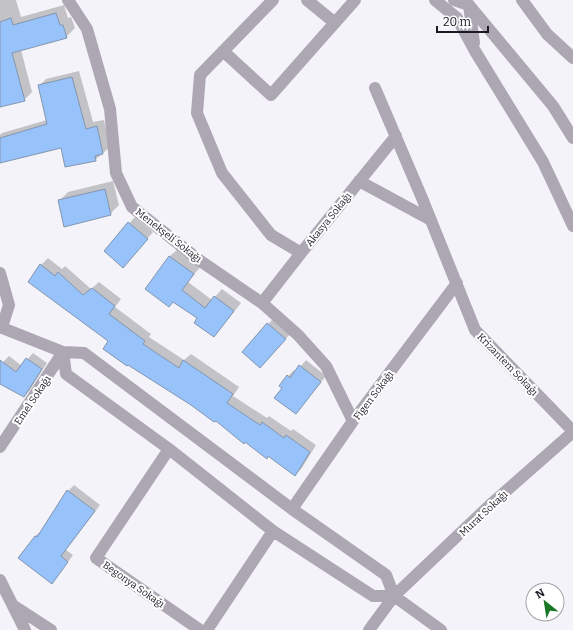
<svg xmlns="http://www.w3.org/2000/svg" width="573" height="630" viewBox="0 0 573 630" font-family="Bitter,serif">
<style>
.shadow{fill:#0003}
.building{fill:#97c2fa;stroke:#8396af}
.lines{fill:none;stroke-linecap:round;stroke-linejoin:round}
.minor{stroke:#ada7b3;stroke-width:12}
.labels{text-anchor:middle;stroke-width:4;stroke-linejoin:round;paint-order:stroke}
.street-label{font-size:10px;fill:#1a1a25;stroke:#fff}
</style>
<rect width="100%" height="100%" fill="#f3f3f9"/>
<path class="shadow" d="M0,0H16L21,17L64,5L68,18L71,17L75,28L66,37L21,50L32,92L24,100L0,106Z
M79,71L93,122L104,120L110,147L95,160L61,147L0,159V135L2,133L47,120L39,86L46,79Z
M113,181L119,205L110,214L59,201L68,192Z
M135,217L153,232L129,260L105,250Z
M178,249L201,266L188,282L212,300L222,289L241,303L221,328L214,336L199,318L173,301L146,289L170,256Z
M48,258L62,269L65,266L91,289L99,282L121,299L115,307L151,334L149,337L184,360L191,354L239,387L233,396L267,418L269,416L291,431L293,429L316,445L302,468L295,475L269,455L267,458L216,419L192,404L109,341L30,282L41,265Z
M274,318L291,333L266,361L268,324Z
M33,353L47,363L30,390L24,396L0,383V367L3,362L9,356L22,366Z
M306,360L326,376L301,407L296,413L283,388L288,376L294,370L296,372Z
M74,485L100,505L66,550L73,555L57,577L52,582L35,536L41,531L68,491Z"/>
<path class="building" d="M56,13L60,25H63L67,38L12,53L25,101L0,107V22L11,18L13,25Z
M72,77L86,129L97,126L103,154L95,156L96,161L65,167L61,148L0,163V138L47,124L38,85Z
M105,189L111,215L64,227L58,200Z
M128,222L148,239L123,268L104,251Z
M169,256L194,274L182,290L205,308L214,296L234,311L214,337L194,323L197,318L173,302L169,307L145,289Z
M40,264L55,276L58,272L83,295L92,288L115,306L109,314L145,341L143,344L179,368L183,360L233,394L227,403L260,425L262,422L284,438L286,435L310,452L295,476L268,456L267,459L245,442L244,444L216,421L214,422L191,405L128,365L127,366L103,349L108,341L28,282Z
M267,323L286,339L260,368L242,352Z
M26,358L42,369L24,397L0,384V360L16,372Z
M299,365L321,382L296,414L274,398L282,388L279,386L287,375L290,378Z
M67,490L95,511L61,556L68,562L52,584L18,558L35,536L37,537Z"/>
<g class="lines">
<path class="minor" d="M68,0L87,29L110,109L116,173L132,207L199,260L262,303L298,335L326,366L353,421
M273,0L200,75L197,113L222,173L271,235L301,253
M307,0L335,23
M435,0L457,18L475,51L543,162L573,226
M454,0L469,5L465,0
M522,0L547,34L573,58
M474,43L469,5L553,106L573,138
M223,51L271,95L355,0
M375,88L422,198L475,330L573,431
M359,181L431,220
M0,273L9,305L2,327
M262,303L301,253L396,136
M0,327L63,352L84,353L292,509L386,575L394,596
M63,352L66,374L169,449L273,531L373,596H394
M0,447L63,352
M169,449L96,558L200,630
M292,509L353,421L457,283
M0,580L25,630
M394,596L441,630
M14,606L51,630
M207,630L273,531
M369,630L394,596L490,505L573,432"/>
</g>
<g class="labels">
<g class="street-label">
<text transform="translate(328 219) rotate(-51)" y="4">Akasya Sokağı</text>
<text transform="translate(169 235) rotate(38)" y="4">Menekşeli Sokağı</text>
<text transform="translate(508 364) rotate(46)" y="4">Krizantem Sokağı</text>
<text transform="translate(373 395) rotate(-53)" y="4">Figen Sokağı</text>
<text transform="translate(32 400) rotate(-56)" y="4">Emel Sokağı</text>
<text transform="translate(483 513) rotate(-43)" y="4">Murat Sokağı</text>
<text transform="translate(134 584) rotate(35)" y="4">Begonya Sokağı</text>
</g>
</g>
<g transform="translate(545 602) rotate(330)"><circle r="19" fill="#ffffff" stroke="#a3a3a8"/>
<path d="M0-3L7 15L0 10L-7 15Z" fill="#197726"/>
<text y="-6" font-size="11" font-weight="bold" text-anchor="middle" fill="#1a1a25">N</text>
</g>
<path d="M437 26v6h51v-6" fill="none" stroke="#1a1a25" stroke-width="2"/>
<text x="443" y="26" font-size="12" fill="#1a1a25" stroke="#ffffff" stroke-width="3" paint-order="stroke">20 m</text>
</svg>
